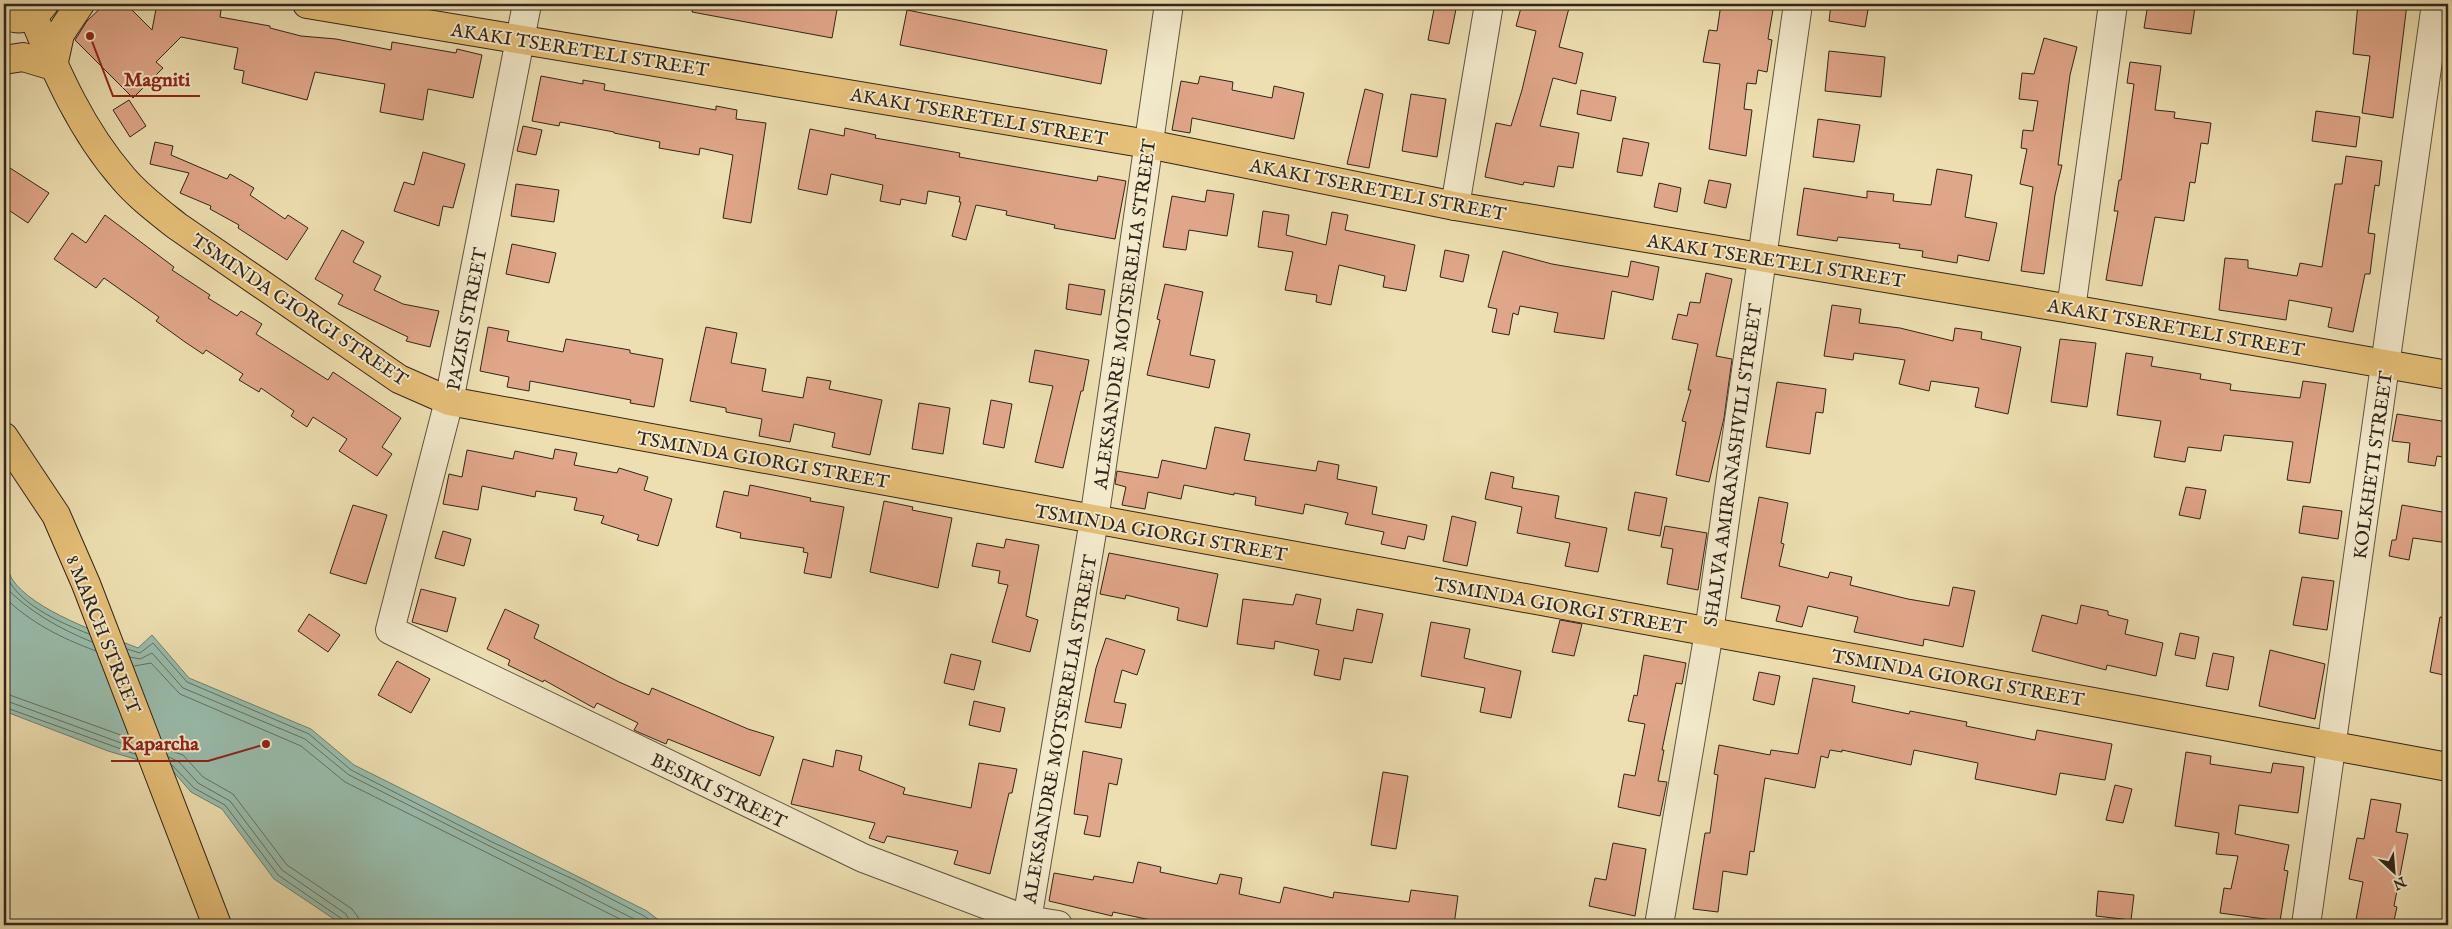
<svg xmlns="http://www.w3.org/2000/svg" width="2452" height="929" viewBox="0 0 2452 929" font-family="'IM FELL English',serif">
<style>
.water{fill:#99bdac;stroke:#6f8072}
.lines{fill:none;stroke-linecap:round;stroke-linejoin:round}
.shore{stroke:#657164;stroke-width:1}
.building{fill:#e0a689;stroke:#31251b}
.minor-casing{stroke:#605440;stroke-width:30}
.major-casing{stroke:#31251b;stroke-width:30}
.highway-casing{stroke:#31251b;stroke-width:30}
.minor{stroke:#f3eacc;stroke-width:28}
.major{stroke:#e6c078;stroke-width:28}
.highway{stroke:#e6c078;stroke-width:28}
.labels{text-anchor:middle;stroke-width:4;stroke-linejoin:round;paint-order:stroke}
.street-label{font-size:19px;fill:#31251b;stroke:#f3eacc}
.leader{fill:none;stroke:#8f2418;stroke-width:2}
.callout-dot{fill:#8f2418;stroke:#f3eacc;stroke-width:2}
.callout-label{font-size:20px;text-anchor:middle;font-weight:bold;fill:#8f2418;stroke:#f3eacc;stroke-width:4;stroke-linejoin:round;paint-order:stroke}
</style>
<rect width="100%" height="100%" fill="#eddfb1"/>
<filter id="stains"><feTurbulence type="fractalNoise" baseFrequency=".004" numOctaves="4"/><feColorMatrix values="0 0 0 0 .2 0 0 0 0 .09 0 0 0 0 .02 0 0 0 .5 -.17"/></filter>
<radialGradient id="worn" r=".72"><stop offset=".6" stop-color="#630" stop-opacity="0"/><stop offset="1" stop-color="#630" stop-opacity=".3"/></radialGradient>
<path class="water" d="M4,553C6,561 8,572 12,579C33,611 103,634 138,648L152,635L189,678L311,729L354,765L647,911L665,925H343L274,879L222,809L191,792L172,770L108,751L4,711Z"/>
<g class="lines">
<path class="shore" d="M4,570C14,603 59,622 89,634
M4,586C30,612 58,628 92,642
M4,597C31,623 61,638 96,651
M127,649L140,653L153,643L187,682L309,734L351,770L492,842L575,880L644,916L657,925
M130,657L140,659L152,653L183,688L305,739L349,775L646,925
M134,666L151,663L180,694L301,746L345,782L632,925
M4,693L129,738
M4,700L132,747
M4,707L135,754
M165,749L183,755L203,777L233,794L287,865L352,909L358,917L359,925
M169,757L179,762L198,783L230,801L282,870L346,914L351,925
M172,765L194,788L225,805L278,875L342,919L345,925"/>
</g>
<path class="building" d="M105,4H126L152,30L157,4H190L221,10L220,17L270,26V28L301,36L336,39L391,50L392,42L456,53L457,49L482,55L473,98L428,89L423,120L380,112L385,84L315,72L307,100L242,83L244,71L234,69L238,48L181,37L156,62L163,68L133,98L75,40L87,21Z
M693,4H838L832,38L692,12Z
M1435,4H1457L1449,44L1428,40Z
M1522,4H1570L1559,47L1583,53L1576,84L1553,78L1540,126L1579,133L1573,168L1558,166L1554,187L1524,182L1523,185L1485,177L1496,123L1511,126L1522,90L1536,31L1516,26Z
M1721,4H1774L1768,39L1772,40L1767,72L1758,70L1756,84L1747,83L1744,109L1752,110L1746,156L1709,149L1720,64L1703,62L1709,30L1717,31Z
M1831,4H1869L1865,27L1829,21Z
M2148,4L2195,7L2191,34L2144,28Z
M2358,4H2407L2393,118L2362,113L2370,56L2353,54Z
M907,10L1107,50L1101,84L900,45Z
M2044,38L2077,47L2070,75L2058,165H2062L2055,195L2044,274L2021,271L2033,187L2020,184L2027,149L2021,148L2023,130L2033,131L2038,101L2019,99L2022,73L2034,74Z
M1829,51L1885,57L1881,97L1825,91Z
M2130,62L2161,66L2155,110L2175,112L2174,118L2211,123L2208,144L2201,143L2195,183L2190,182L2184,221L2155,217L2142,286L2106,280L2118,211H2114L2119,180H2121L2134,84L2127,83Z
M541,76L583,84V80L605,84L604,90L716,110V106L737,110L736,119L766,123L751,223L723,218L733,155L700,148L699,155L659,148L660,142L614,133V132L560,122L559,126L532,121Z
M1200,76L1233,82L1232,90L1272,98L1274,86L1304,93L1294,139L1192,118L1190,133L1172,130L1181,81L1198,84Z
M1365,89L1383,94L1369,168L1347,164Z
M1581,90L1616,97L1611,121L1577,114Z
M1411,94L1446,99L1437,157L1402,151Z
M129,100L146,126L130,137L113,110Z
M2316,111L2360,117L2356,147L2312,141Z
M1818,119L1860,125L1854,162L1813,157Z
M523,126L542,130L536,155L517,151Z
M845,128L876,135L875,138L960,153L959,157L1097,181L1098,176L1126,181L1115,239L1054,228L1055,225L1006,215L1007,211L976,205L966,240L952,236L961,202H959L960,197L928,191L926,204L901,199L900,205L880,201L883,185L831,174L827,195L798,189L810,129L844,136Z
M1623,138L1649,143L1642,176L1617,172Z
M155,142L173,146L171,155L227,179L230,174L254,188L250,195L285,219L288,215L308,228L287,260L238,228L239,225L210,209L211,206L180,193L189,173L150,164Z
M423,152L465,164L453,208L443,206L439,226L394,211L404,182L414,185Z
M2346,156L2382,161L2379,186L2375,185L2368,233L2375,234L2370,274H2365L2353,332L2328,327L2332,308L2289,300L2286,320L2219,310L2225,258L2248,260V268L2297,276L2300,263L2322,267L2335,184H2342Z
M10,168L49,193L28,223L4,207V178Z
M1937,169L1972,175L1965,217L1997,223L1989,261L1958,255L1957,263L1922,257L1923,251L1899,248L1900,244L1838,237L1837,241L1797,235L1804,188L1867,198V191L1894,194L1893,201L1931,205Z
M1709,180L1731,184L1726,208L1704,203Z
M1659,183L1681,188L1677,212L1654,207Z
M516,184L559,190L554,222L511,216Z
M1207,190L1234,194L1227,236L1189,230L1186,250L1163,247L1172,196L1205,202Z
M1263,211L1289,215L1286,235L1326,245L1332,212L1348,215L1345,230L1415,245L1406,291L1383,287L1385,276L1339,265L1331,305L1316,302L1317,295L1285,290L1293,252L1258,247Z
M105,215L174,267L172,270L210,295L208,298L237,316L241,311L262,324L256,334L328,380L333,372L401,418L382,447L392,454L377,476L339,451L347,439L313,417L307,427L291,416L294,411L261,388L259,392L239,380L243,374L206,350L203,354L185,342L156,321L159,317L104,278L96,288L54,259L72,233L86,243Z
M342,230L364,242L353,262L381,276L374,290L403,304L439,311L430,347L406,341L408,337L338,304L343,295L315,279Z
M512,244L556,253L549,283L506,274Z
M1445,250L1469,255L1463,282L1440,277Z
M1503,251L1552,264L1628,277L1631,261L1659,267L1653,300L1612,291L1604,339L1554,332L1558,313L1520,306L1518,315L1513,313L1509,335L1492,332L1497,309L1488,307Z
M1706,273L1732,279L1716,356L1732,359L1724,418L1709,482L1676,475L1686,422L1682,421L1691,390H1688L1698,344L1672,339L1678,314L1687,316L1690,302L1700,303Z
M1069,284L1105,290L1101,315L1066,309Z
M1165,284L1203,292L1190,355L1215,360L1209,388L1147,375L1160,320L1157,319Z
M1832,305L1861,309L1859,323L1900,328L1953,341L1955,328L1982,332L1981,339L2021,347L2008,414L1975,407L1979,388L1931,381L1929,391L1899,384L1905,360L1854,353L1853,360L1824,356Z
M488,327L509,331L507,341L563,352L566,339L630,350V353L663,359L654,407L630,403L631,400L530,381L529,391L507,387L509,377L480,371Z
M706,327L737,333L731,363L766,369L762,391L803,398L807,377L831,381L829,389L882,400L870,455L832,447L835,433L794,424L790,442L759,436L762,419L726,412V408L690,401Z
M2060,339L2096,343L2087,407L2051,402Z
M1035,350L1089,360L1083,391H1081L1063,468L1035,462L1053,386L1029,382Z
M2126,353L2153,357L2151,366L2201,374L2200,379L2231,384L2230,390L2300,398L2303,381L2326,384L2310,483L2287,480L2293,442L2224,435L2221,451L2188,447L2185,462L2154,457L2161,421L2117,415Z
M1777,382L1826,389L1823,413L1816,412L1810,454L1766,447Z
M991,400L1012,404L1004,448L983,444Z
M919,403L950,408L943,454L912,449Z
M2397,414L2448,422V458L2437,456L2435,466L2408,462L2410,443L2392,441Z
M1215,427L1250,434L1244,460L1316,471L1318,461L1339,465L1337,479L1377,487L1372,514L1427,525L1424,540L1408,536L1405,549L1381,544L1384,532L1345,524L1348,513L1305,504L1303,514L1255,505L1256,497L1234,493V495L1184,485L1181,499L1148,492L1145,509L1122,505L1126,487L1115,484L1117,471L1158,478L1162,460L1206,469Z
M555,449L577,453L574,465L617,473L619,468L648,477L644,490L672,499L658,546L637,540L639,535L601,523L604,516L574,510L577,498L536,491L535,497L482,486L478,510L443,504L449,474L462,477L467,450L513,459L515,451L553,459Z
M1491,472L1514,477L1512,488L1559,496L1555,518L1607,528L1598,572L1565,566L1570,543L1517,533L1522,507L1485,499Z
M750,485L811,498L810,501L844,507L831,578L804,573L808,553L803,552L804,548L740,538L741,533L716,527L724,491L748,496Z
M2186,487L2206,490L2200,519L2179,515Z
M1635,492L1667,498L1660,536L1628,530Z
M1759,497L1788,503L1781,543L1784,544L1779,566L1828,578L1830,572L1852,577L1850,585L1908,599L1949,606L1953,587L1975,591L1963,647L1924,639L1923,646L1854,632L1858,617L1808,606L1802,627L1776,621L1780,606L1741,598Z
M884,501L913,507L912,510L952,518L938,588L870,572Z
M353,505L387,515L366,584L330,573Z
M2402,505L2448,513V543L2413,538L2409,560L2389,556L2392,540H2396Z
M2303,506L2342,511L2338,539L2299,533Z
M1452,516L1476,522L1467,566L1443,561Z
M1665,526L1707,533L1698,590L1667,584L1673,549L1661,547Z
M443,531L471,539L464,566L435,558Z
M1006,539L1039,545L1026,616L1038,620L1030,652L992,642L1008,585L998,583L1000,571L972,566L977,543L1004,548Z
M1109,553L1218,574L1207,627L1177,620L1179,608L1126,595L1125,599L1100,594Z
M2302,577L2334,581L2327,630L2293,625Z
M421,589L456,598L447,632L412,622Z
M1296,594L1321,599L1316,624L1353,631L1357,609L1383,614L1372,663L1344,658L1340,680L1314,675L1319,650L1275,641L1274,649L1237,644L1243,599L1293,605Z
M2081,605L2108,611V615L2128,620L2125,634L2163,643L2156,676L2107,665L2106,670L2032,651L2042,615L2077,624Z
M505,609L539,625L534,638L619,682L649,695L652,688L748,729L774,737L760,776L668,739L666,744L638,732L634,730L638,723L597,703L594,708L544,680L543,682L508,665L510,660L487,649Z
M309,614L340,635L328,652L298,631Z
M2440,617L2448,618V676L2430,672Z
M1560,620L1582,624L1574,656L1552,652Z
M1431,622L1470,629L1464,658L1521,671L1511,718L1480,712L1485,688L1421,676Z
M2180,633L2199,637L2195,659L2175,655Z
M1106,638L1145,650L1137,675L1122,670L1114,702L1126,704L1121,728L1085,722L1096,668Z
M2270,650L2325,664L2315,719L2259,706Z
M2213,653L2234,657L2228,690L2206,686Z
M951,654L981,661L974,690L944,683Z
M1644,655L1686,663L1682,684L1676,683L1662,750H1664L1658,781L1667,782L1660,816L1618,807L1624,774L1635,776L1645,724L1628,721L1634,695L1637,696Z
M397,661L430,679L411,713L378,695Z
M1759,672L1780,676L1774,705L1753,700Z
M1813,678L1855,686L1852,702L1909,714L1910,711L1967,722L1966,726L2035,740L2037,730L2112,744L2105,780L2060,773L2056,795L1975,779L1978,763L1914,750L1911,765L1842,750V752L1830,750L1828,758L1821,756L1815,788L1765,778L1754,852L1750,851L1747,875L1723,871L1718,912L1693,909L1705,833H1710L1718,775L1714,774L1719,745L1770,755L1771,750L1798,754Z
M974,701L1005,708L1000,732L969,725Z
M836,750L862,756L859,770L905,788L903,794L971,808L979,763L1017,769L1012,793H1009L990,874L954,864L958,851L887,836L884,843L869,838L875,823L791,804L803,759L833,767Z
M1083,751L1122,759L1117,785L1109,783L1100,837L1084,834L1088,816L1074,814Z
M2186,752L2211,756L2210,764L2271,773L2273,763L2304,767L2298,813L2239,805L2235,834L2289,845L2284,870L2288,871L2280,921L2220,913L2224,888L2231,889L2238,856L2216,854L2219,833L2175,826Z
M1383,772L1408,776L1396,849L1371,845Z
M2115,785L2132,789L2123,823L2106,820Z
M2371,799L2401,804L2396,832L2408,834L2394,906L2397,907L2393,925H2355L2363,882L2349,879L2357,838L2364,839Z
M1613,843L1646,849L1635,916L1589,906L1595,878L1606,880Z
M1138,862L1161,867L1160,872L1217,884L1220,874L1242,878L1239,894L1280,903L1284,887L1333,898L1334,892L1409,902L1411,890L1458,896L1454,925H1164L1165,923L1113,912L1112,916L1049,901L1054,873L1093,880L1094,876L1133,883Z
M2098,891L2134,895L2131,920L2096,916Z"/>
<g class="lines">
<defs>
<path id="minor" d="M527,4L449,401L390,630L863,858L1027,920L1058,925
M1455,206L1489,4
M2071,309L2113,4
M1027,920L1094,520L1169,4
M1659,925L1709,632L1798,4
M2306,925L2436,4"/>
<path id="major" d="M307,4L1148,144L1455,206L2071,309L2448,375
M33,15C56,73 82,131 123,178C138,196 158,211 177,226L399,379L449,401L2448,767
M53,66L60,34L80,4"/>
<path id="highway" d="M4,14C20,23 34,18 44,4
M4,60L23,57L53,66
M4,437L56,515L86,584L217,925"/>
</defs>
<use href="#minor" class="minor-casing"/>
<use href="#major" class="major-casing"/>
<use href="#highway" class="highway-casing"/>
<use href="#minor" class="minor"/>
<use href="#major" class="major"/>
<use href="#highway" class="highway"/>
</g>
<g class="labels">
<g class="street-label">
<text transform="translate(580 49) rotate(9)" y="7">AKAKI TSERETELI STREET</text>
<text transform="translate(979 116) rotate(10)" y="7">AKAKI TSERETELI STREET</text>
<text transform="translate(1378 189) rotate(11)" y="7">AKAKI TSERETELI STREET</text>
<text transform="translate(1776 260) rotate(9)" y="7">AKAKI TSERETELI STREET</text>
<text transform="translate(300 309) rotate(34)" y="7">TSMINDA GIORGI STREET</text>
<text transform="translate(1124 314) rotate(-82)" y="7">ALEKSANDRE MOTSERELIA STREET</text>
<text transform="translate(466 319) rotate(-79)" y="7">PAZISI STREET</text>
<text transform="translate(2176 327) rotate(10)" y="7">AKAKI TSERETELI STREET</text>
<text transform="translate(763 459) rotate(10)" y="7">TSMINDA GIORGI STREET</text>
<text transform="translate(1732 465) rotate(-82)" y="7">SHALVA AMIRANASHVILI STREET</text>
<text transform="translate(2372 465) rotate(-82)" y="7">KOLKHETI STREET</text>
<text transform="translate(1161 532) rotate(10)" y="7">TSMINDA GIORGI STREET</text>
<text transform="translate(1560 605) rotate(10)" y="7">TSMINDA GIORGI STREET</text>
<text transform="translate(104 634) rotate(68)" y="7">8 MARCH STREET</text>
<text transform="translate(1958 677) rotate(10)" y="7">TSMINDA GIORGI STREET</text>
<text transform="translate(1059 729) rotate(-80)" y="7">ALEKSANDRE MOTSERELIA STREET</text>
<text transform="translate(719 790) rotate(26)" y="7">BESIKI STREET</text>
</g>
</g>
<path class="leader" d="M90 36L113 96H200M266 744L208 761H111"/>
<g class="callout-dot">
<circle cx="90" cy="36" r="5"/>
<circle cx="266" cy="744" r="5"/>
</g>
<g class="callout-label">
<text x="157" y="86">Magniti</text>
<text x="160" y="750">Kaparcha</text>
</g>
<rect width="2452" height="929" fill="none" stroke="#eddfb1" stroke-width="20"/>
<rect x="5" y="5" width="2442" height="919" fill="none" stroke="#31251b" stroke-width="2.5"/>
<rect x="10" y="10" width="2432" height="909" fill="none" stroke="#31251b"/>
<g transform="translate(2394 872) rotate(154)" stroke="#f3eacc" stroke-width="4" paint-order="stroke">
<path d="M0-4L9 19L0 12L-9 19Z" fill="#31251b"/>
<text y="-8" font-size="14" font-weight="bold" text-anchor="middle" fill="#31251b">N</text>
</g>
<rect width="100%" height="100%" filter="url(#stains)"/>
<rect width="100%" height="100%" fill="url(#worn)"/>
</svg>
